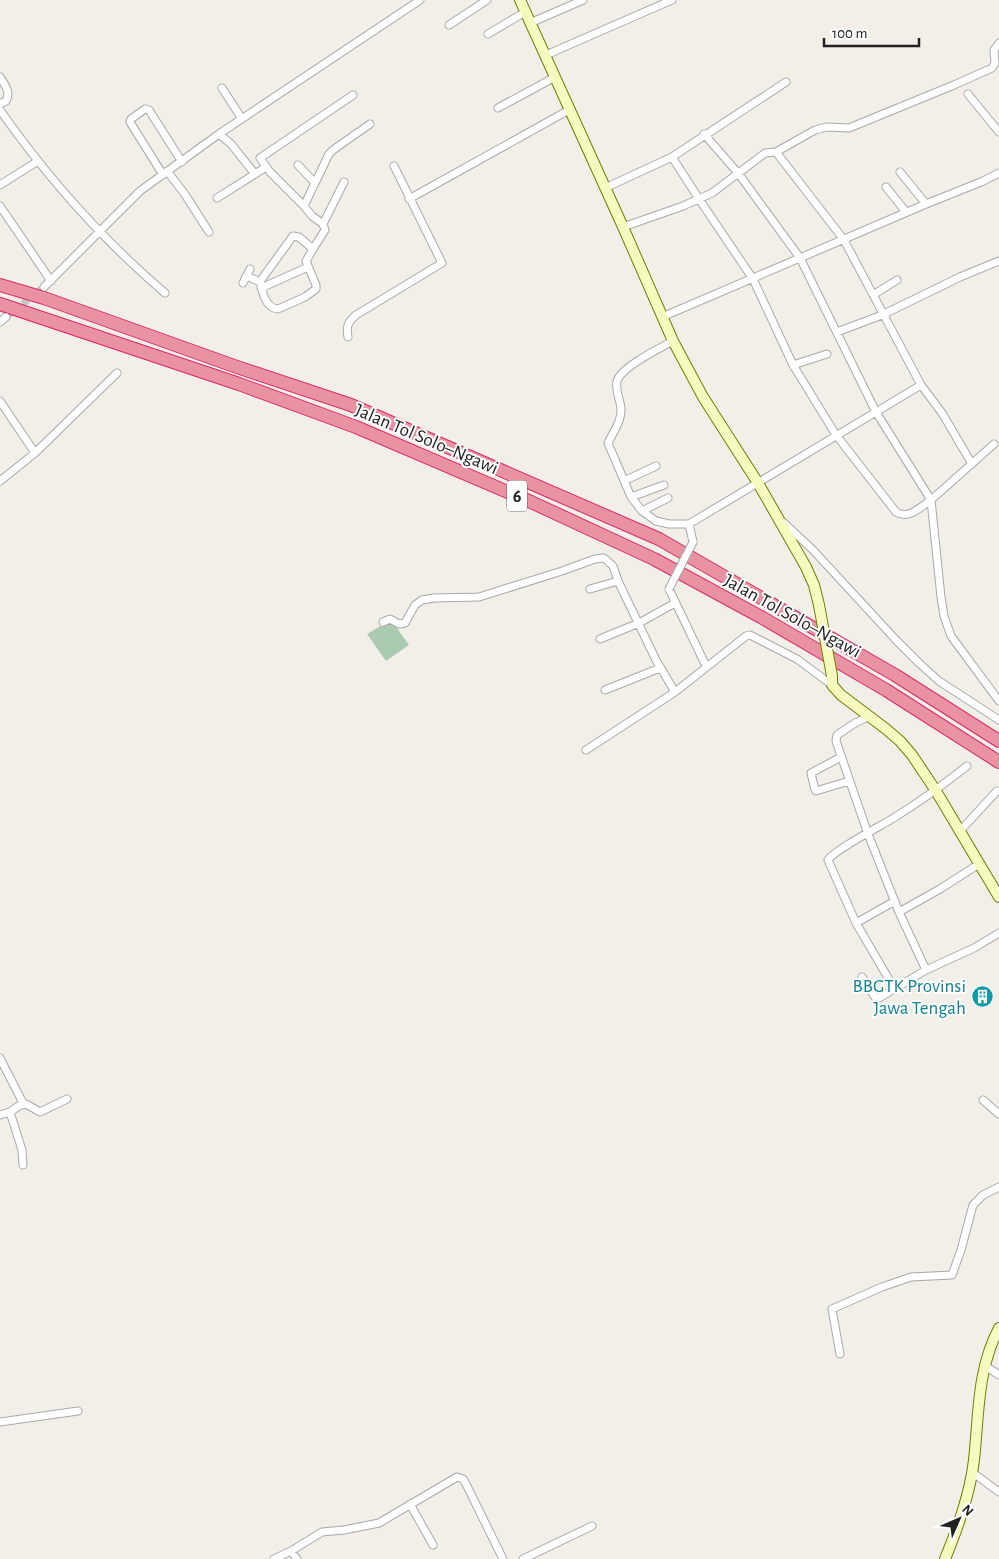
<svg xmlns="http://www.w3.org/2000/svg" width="999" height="1559" viewBox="0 0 999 1559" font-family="'Alegreya Sans',sans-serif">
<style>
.cemetery{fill:#aacbaf}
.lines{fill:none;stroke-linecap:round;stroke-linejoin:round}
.street-tunnel{stroke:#c8c6c1;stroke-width:7;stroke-dasharray:7 3.5;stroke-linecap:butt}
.street-casing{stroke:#a9a9a9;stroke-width:9}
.secondary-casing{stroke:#707d05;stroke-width:12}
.highway-casing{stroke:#dc2a67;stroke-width:14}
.street{stroke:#fff;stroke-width:7}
.secondary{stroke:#f7fabf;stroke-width:10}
.highway{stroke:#e892a2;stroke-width:12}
.street-bridge-casing{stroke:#a9a9a9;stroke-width:9;stroke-linecap:butt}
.secondary-bridge-casing{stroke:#707d05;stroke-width:12;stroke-linecap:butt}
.street-bridge{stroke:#fff;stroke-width:7}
.secondary-bridge{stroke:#f7fabf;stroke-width:10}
.labels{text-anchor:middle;stroke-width:4;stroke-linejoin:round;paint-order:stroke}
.shield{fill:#fff;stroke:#646464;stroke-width:1}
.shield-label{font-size:18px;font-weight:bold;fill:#222}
.street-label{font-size:19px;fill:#222;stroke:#fff}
.culture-label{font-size:19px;fill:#0d838f;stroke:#fff;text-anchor:end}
</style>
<rect width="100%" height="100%" fill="#f2efe9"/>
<path class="cemetery" d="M391,620L409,645L386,661L367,634Z"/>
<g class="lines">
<path class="street-tunnel" d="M6,317L44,287"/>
<defs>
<path id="street" d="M530,23L583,0
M449,25L487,0
M488,34L525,12
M546,55L672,0
M0,77C5,85 11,92 6,101L0,104
M222,88L242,119
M968,94L999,132
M498,108L555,77
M0,110C47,177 103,240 165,293
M219,134L231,144L255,174
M704,134L738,173L800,258L876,412L931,500L994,444
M776,152L844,240L921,385L942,413L972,464
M672,157L699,199L753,279L793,365L836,435L896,512C909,520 920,507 931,500
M298,165L315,183
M167,171L184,193L209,232
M900,172L926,204
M163,175L130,122L131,119L145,109L149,110L182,162
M0,185L38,161
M886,187L906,212
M605,188L672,157L786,82
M217,198L266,167
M409,199L569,110
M0,206L51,281
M304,206L329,154L333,150L370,124
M323,224L344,182
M623,227L683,206L712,193L765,153L776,152L815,130L827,127L849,128L954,85L992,68L995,63L994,50L999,43
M247,276L258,281L261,280L293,236L299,237L313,249L325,230L323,224L312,216L304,206L270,172L260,158L353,95
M260,281C262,291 265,308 278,309L305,297L316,289V285L306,261L313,249
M243,283L250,269
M44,287L140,191L219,134L420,0
M261,288L308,267
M873,295L897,280
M662,317L926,204L981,182L999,173
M0,322L6,317
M837,332L882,315L960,277L999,261
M348,337C346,326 348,322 356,315L442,263L394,166
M673,341C660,348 621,367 617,381C615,391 620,399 621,408C622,421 613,432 608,443L631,497L642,511L656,521L669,524H689L921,385
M793,365L827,354
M0,401L35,453
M0,481L35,453L117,373
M624,481L656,466
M631,497L664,485
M931,500L941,597L944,616L951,636L999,701
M642,511L668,498
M783,522L813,550L896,640L920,664L939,681L999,720
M689,524L693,542
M590,589L618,581
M669,589L706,666
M383,622L390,619L399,624L405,623L415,605L422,600L434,598L479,597L562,571L595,559L604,558L613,566L618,581L656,660L675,692
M600,639L639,623L675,603
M605,690L660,668
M870,716L855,723L837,735L836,741L868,834L899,912L926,970
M586,750L675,692L746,636L750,635L797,659L832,685
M841,757L811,773L815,790L816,791L849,781
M959,832L997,791
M899,912L940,889L979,864
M856,923L895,901
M862,977L875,997L879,998L926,970L974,948L999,933
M894,988L856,923L828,860C834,850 879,827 892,819C918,803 943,785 967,766
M0,1058L23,1103L10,1112L0,1115
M983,1100L999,1114
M23,1105L26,1104L40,1112L67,1099
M10,1112L22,1150L23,1165
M840,1354L832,1309L882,1287L911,1277L952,1275L961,1250L973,1205L983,1195L999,1187
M984,1365L999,1375
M0,1422L78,1411
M972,1472L999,1492
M410,1504L433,1545
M291,1551L297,1559
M274,1559L291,1551L322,1532L344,1530L379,1523L457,1477L463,1479L465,1482L503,1559
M523,1559L592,1526"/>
<path id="secondary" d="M520,0L623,227L673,341L703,397L758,483L806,567L814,585L819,605
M832,676V685L841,695L886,729L900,741L912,755L936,791L999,897
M945,1559C958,1527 970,1494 974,1460C979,1414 977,1370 999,1328"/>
<path id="highway" d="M0,285L44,298L237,367L351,405L659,539L895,675L999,741
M0,304L239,384L356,427L531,502L654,559L761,617L886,690L999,762"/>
</defs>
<use href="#street" class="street-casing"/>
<use href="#secondary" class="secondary-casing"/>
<use href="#highway" class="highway-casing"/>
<use href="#street" class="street"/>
<use href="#secondary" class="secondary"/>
<use href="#highway" class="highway"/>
<defs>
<path id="street-bridge" d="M669,589L693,542"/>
<path id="secondary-bridge" d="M819,605L832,676"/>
</defs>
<use href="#street-bridge" class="street-bridge-casing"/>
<use href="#secondary-bridge" class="secondary-bridge-casing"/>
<use href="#street-bridge" class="street-bridge"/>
<use href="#secondary-bridge" class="secondary-bridge"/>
</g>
<defs>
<symbol id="building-disc" viewBox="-11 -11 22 22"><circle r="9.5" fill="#0f9aa8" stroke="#fff"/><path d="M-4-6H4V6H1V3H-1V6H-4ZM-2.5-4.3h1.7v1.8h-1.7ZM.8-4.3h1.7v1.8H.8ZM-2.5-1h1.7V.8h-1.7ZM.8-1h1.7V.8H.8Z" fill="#fff"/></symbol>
</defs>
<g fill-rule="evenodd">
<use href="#building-disc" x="970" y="984" width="25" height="25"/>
</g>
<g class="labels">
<rect class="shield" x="507" y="480.5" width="20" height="31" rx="4"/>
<g class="shield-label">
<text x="517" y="502">6</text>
</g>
<g class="street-label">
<text transform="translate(427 438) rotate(23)" y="7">Jalan Tol Solo–Ngawi</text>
<text transform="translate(793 615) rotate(29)" y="7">Jalan Tol Solo–Ngawi</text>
</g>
<g class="culture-label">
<text x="966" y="992">BBGTK Provinsi<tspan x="966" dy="22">Jawa Tengah</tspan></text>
</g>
</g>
<g transform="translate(959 1519) rotate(45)" stroke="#ffffff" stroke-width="4" paint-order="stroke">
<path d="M0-4L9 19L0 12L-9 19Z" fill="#222222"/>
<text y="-8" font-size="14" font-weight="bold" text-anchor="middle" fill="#222222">N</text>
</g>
<path d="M824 38v8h95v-8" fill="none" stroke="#222222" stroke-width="2.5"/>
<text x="832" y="38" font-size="15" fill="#222222" stroke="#ffffff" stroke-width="4" paint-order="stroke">100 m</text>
</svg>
